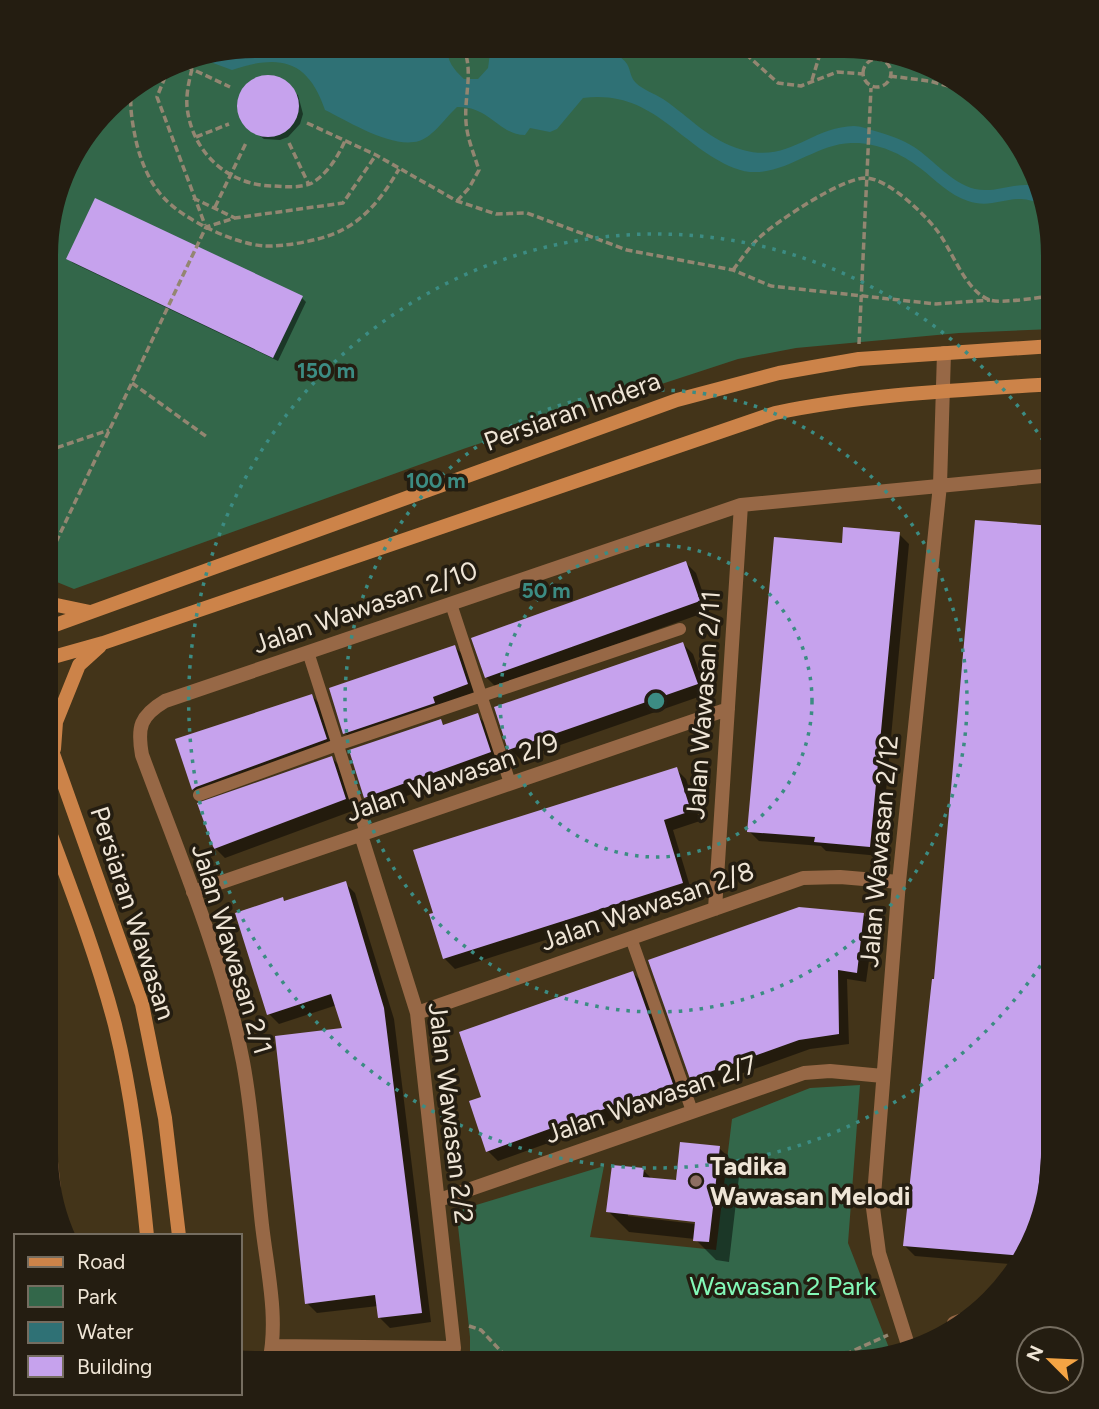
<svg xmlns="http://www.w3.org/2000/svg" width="1099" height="1409" viewBox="0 0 1099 1409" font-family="Figtree,sans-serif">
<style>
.green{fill:#33674a}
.water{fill:#2f7175}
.shadow{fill:#0007;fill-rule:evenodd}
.building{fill:#c6a2ed}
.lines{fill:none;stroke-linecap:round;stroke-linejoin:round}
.path{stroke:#938671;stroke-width:3.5;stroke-dasharray:7 3.5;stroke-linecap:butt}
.service{stroke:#976846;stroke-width:12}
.minor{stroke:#976846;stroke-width:14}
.secondary{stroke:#cc8349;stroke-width:14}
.ring{fill:none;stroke:#3c8c83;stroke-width:3.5;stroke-dasharray:3.5 7}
.education-dot{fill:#8d6e63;stroke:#241d11;stroke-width:2.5}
.labels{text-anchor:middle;stroke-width:7;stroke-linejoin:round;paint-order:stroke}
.street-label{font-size:26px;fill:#efe5d6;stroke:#241d11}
.poi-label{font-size:26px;font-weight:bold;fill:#efe5d6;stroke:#241d11;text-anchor:start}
.park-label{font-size:26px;fill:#83f8b7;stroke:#241d11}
.centre{fill:#3c8c83;stroke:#241d11;stroke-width:3.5}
.ring-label{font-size:21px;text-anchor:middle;font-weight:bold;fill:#3c8c83;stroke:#241d11;stroke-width:7;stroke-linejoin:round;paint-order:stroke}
</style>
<rect width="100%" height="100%" fill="#433419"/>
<path class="green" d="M254,46L872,47L971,88L1032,162L1053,254V329L959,333L796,348L738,359L466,448L74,589L47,578V522L55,514L47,487V227L73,150L117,97L187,57Z
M860,1085L848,1243L891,1353L845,1363L470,1362V1337L458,1226L463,1209L604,1166L590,1237L716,1250L732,1119L810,1088Z"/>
<path class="water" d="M254,46H447C447,61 453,69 464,79H478L488,68L491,46L601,47C609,50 622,56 627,64C631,71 630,77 636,83C643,90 654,93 663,99C691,118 708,140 743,150C789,163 811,127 854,126C860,126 868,129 875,131C888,135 902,139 914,147C934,160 951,183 975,189C996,194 1017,180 1038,187L1042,204C1035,202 1028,199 1021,199C1002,199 988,208 968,201C949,195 936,180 920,168C901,153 876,142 851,143C811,144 776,185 734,168C678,145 653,89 583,98L557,129L550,132L530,128L525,135C499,135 490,106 457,107C445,118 434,136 419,141C392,149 350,122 325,110C308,59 279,54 232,70L194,56Z"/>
<path class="shadow" d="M266,77L285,83L298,95L303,114L300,124L288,137L280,140L264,139L250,129L241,117L240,101L242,93L248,85Z
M68,259L302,298L306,302L278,361L73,263Z
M1046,512H1053V1136L1049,1179L1020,1265L915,1256L905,1246L935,981L1045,527Z
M899,534L909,544L880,856L826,851L821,846L759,841L749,831L844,545Z
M686,563L696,573L709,611L496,687L486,677Z
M683,644L693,654L707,694L520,759L510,749Z
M455,647L465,657L477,694L355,743L345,733Z
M312,696L322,706L336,749L203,799L193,789L177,740Z
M477,715L487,725L500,762L376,807L366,797L440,721L445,726Z
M332,758L342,768L355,810L225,858L215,848Z
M676,769L686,779L700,821L673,830L692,893L455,969L444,958L435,914Z
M345,883L355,893L394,1019L431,1322L390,1328L380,1318L378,1306L317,1313L307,1303L344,1030L337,1005L279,1024L269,1014L283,899L286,902Z
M864,915L874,925L866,982L847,979L849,1044L810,1049L701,1088L691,1078Z
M633,973L643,983L682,1095L498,1161L488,1151L484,1098Z
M719,1148L740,1168L729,1262L716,1260L695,1239L629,1232L608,1211L643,1170L652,1179L677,1182ZM628,1213L704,1221V1225L628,1216Z"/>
<path class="building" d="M237 106a31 31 0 1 1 62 0a31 31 0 1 1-62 0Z
M95,198L303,296L273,358L66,259Z
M975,520L1053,526V1010L1036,1219L1023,1256L903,1246L932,979H934Z
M843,527L900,532L870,847L814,842L815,837L747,832L774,537L842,543Z
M686,561L700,601L485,678L471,638Z
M683,642L698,684L508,750L494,707Z
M455,645L468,684L433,697L435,703L343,734L329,688Z
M312,694L327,739L196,787L192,790L175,739Z
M478,713L491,752L364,798L349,750L441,719L443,725Z
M332,756L346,799L214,849L197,803Z
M677,767L691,811L664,820L683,883L443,959L429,914L433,913L413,850Z
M346,881L384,1008L422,1313L378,1318L375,1295L305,1304L275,1036L342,1028L331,994L267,1015L235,913L283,897L284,901Z
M799,907L864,913L857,973L838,970L839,1034L799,1040L690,1079L648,960Z
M633,971L673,1084L486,1152L469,1101L481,1097L459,1032Z
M680,1142L720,1146L709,1242L693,1241L695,1222L606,1212L612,1165L644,1168L643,1177L676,1180Z"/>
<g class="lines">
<path class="path" d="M738,47L778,83L801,86L837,72L863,74
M877,59L879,50
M863 73a14 14 0 1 1 28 0a14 14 0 1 1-28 0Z
M177,62L230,87
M169,67L157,97L205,225
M192,69C189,81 186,94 187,107C192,153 229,186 274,186C285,187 302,188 312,183C328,173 337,158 345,141
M890,76L929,81L975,93
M812,80L822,47
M132,89C129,103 132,121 135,136C139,157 149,183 164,198C184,220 235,244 264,246C284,247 324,240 342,230C368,217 385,193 399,169
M307,123L376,155L457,201L496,214L527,213L627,250L733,270L771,286L936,304L990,300
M196,137L229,124
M289,143L309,185
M193,198L235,218
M457,201L469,188L479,170C474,154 467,138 466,122C464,95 474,72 463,46
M215,207L246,143
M733,270C742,258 750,246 760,237C777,221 845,176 867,178C889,180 922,212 935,228C952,248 964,291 990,300C1000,304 1040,297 1053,296
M859,344L871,88
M132,383L207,437
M47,451L109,430
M47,561L206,227L235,218L343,203L376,155
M469,1326L481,1330L512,1363
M826,1363L888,1335"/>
<path class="service" d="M451,604L510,783
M308,652L366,833
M199,795L337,745L680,629
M631,938L692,1111"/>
<path class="minor" d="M361,835L417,1013L454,1348L451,1362
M193,892L728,709
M715,909L741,505
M417,1013L803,878L840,877L899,882
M46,1115L54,1190
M439,1200L804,1073L830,1071L883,1076
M954,1323L962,1320
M273,1346L454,1348
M909,1348L879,1253L873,1208L899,882L940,485L944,353
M269,1362C279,1319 267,1269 262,1225C256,1171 253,1115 243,1062C223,957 179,855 142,755C137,727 140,716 165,701L741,505L1053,475"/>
<path class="secondary" d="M47,603L90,612
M47,628L677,400L779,373L859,359L1053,346
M46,659L103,643L775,413C866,394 961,390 1053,384
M46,734L142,1004L165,1118L179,1236
M54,749L56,722L79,665L100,646
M46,822C71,889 97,956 115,1025C132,1094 140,1165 147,1236"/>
</g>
<g class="ring">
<circle cx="656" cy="701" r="156"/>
<circle cx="656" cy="701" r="311"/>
<path d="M1052 948A467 467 0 1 1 1052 454"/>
</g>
<circle class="education-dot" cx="696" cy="1181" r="7"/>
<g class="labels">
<g class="street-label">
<text transform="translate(572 411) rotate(-20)" y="9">Persiaran Indera</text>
<text transform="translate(365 607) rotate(-19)" y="9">Jalan Wawasan 2/10</text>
<text transform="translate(703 705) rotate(-86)" y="9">Jalan Wawasan 2/11</text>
<text transform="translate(452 777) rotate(-19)" y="9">Jalan Wawasan 2/9</text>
<text transform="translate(879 851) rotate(-85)" y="9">Jalan Wawasan 2/12</text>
<text transform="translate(647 906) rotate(-19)" y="9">Jalan Wawasan 2/8</text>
<text transform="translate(133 913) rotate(72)" y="9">Persiaran Wawasan</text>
<text transform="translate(232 949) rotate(73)" y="9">Jalan Wawasan 2/1</text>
<text transform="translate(651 1099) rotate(-19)" y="9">Jalan Wawasan 2/7</text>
<text transform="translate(451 1113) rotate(83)" y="9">Jalan Wawasan 2/2</text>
</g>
<g class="poi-label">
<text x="710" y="1175">Tadika<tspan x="710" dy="30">Wawasan Melodi</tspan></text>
</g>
<g class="park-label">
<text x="783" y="1295">Wawasan 2 Park</text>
</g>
</g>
<path d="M0 0H1099V1409H0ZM255 58H844A197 197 0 0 1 1041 255V1154A197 197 0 0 1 844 1351H255A197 197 0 0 1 58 1154V255A197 197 0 0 1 255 58Z" fill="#241d11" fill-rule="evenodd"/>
<circle cx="656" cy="701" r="10" class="centre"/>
<g class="ring-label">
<text x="326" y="378">150 m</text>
<text x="436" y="488">100 m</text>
<text x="546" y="598">50 m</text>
</g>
<rect x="14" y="1234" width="228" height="161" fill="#241d11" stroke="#756d60" stroke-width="2"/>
<rect x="28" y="1257" width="35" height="10" fill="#cc8349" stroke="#756d60" stroke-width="2"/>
<text x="77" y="1269" font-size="21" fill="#efe5d6">Road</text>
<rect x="28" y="1286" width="35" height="21" fill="#33674a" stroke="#756d60" stroke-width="2"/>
<text x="77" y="1304" font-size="21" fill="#efe5d6">Park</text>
<rect x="28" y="1322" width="35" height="21" fill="#2f7175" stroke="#756d60" stroke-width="2"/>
<text x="77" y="1339" font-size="21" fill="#efe5d6">Water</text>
<rect x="28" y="1356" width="35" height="21" fill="#c6a2ed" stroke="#756d60" stroke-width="2"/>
<text x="77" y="1374" font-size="21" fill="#efe5d6">Building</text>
<g transform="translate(1050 1360) rotate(294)"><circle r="33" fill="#241d11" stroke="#756d60" stroke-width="2"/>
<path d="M0-5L12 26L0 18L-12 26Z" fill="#f4a444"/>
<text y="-10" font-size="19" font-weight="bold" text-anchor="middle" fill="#efe5d6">N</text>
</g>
</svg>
